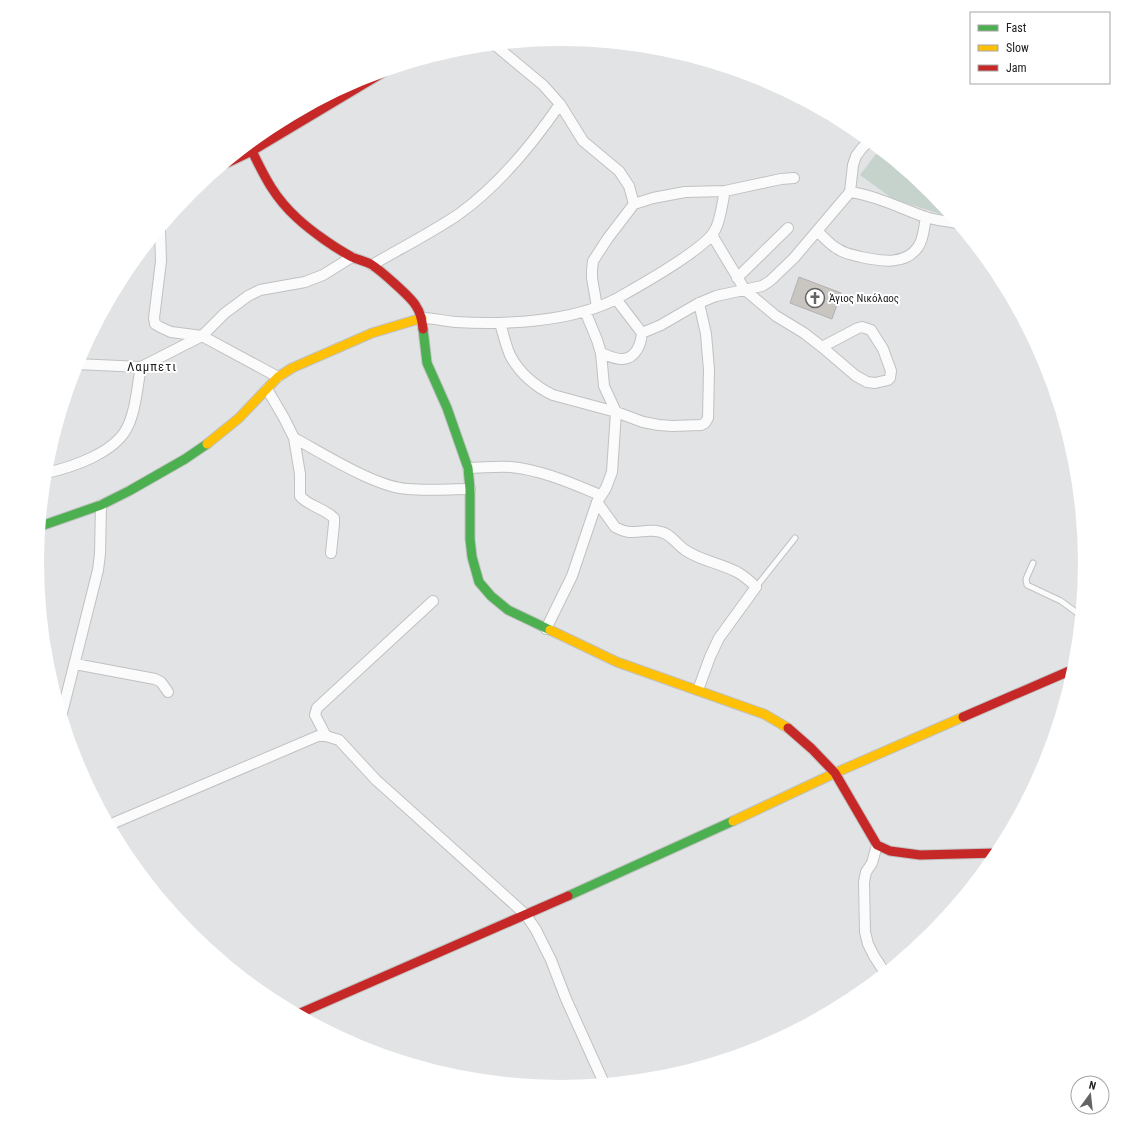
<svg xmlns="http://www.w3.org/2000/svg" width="1122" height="1127" viewBox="0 0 1122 1127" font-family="'Roboto Condensed',sans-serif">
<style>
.green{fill:#c6d2cc}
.building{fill:#c9c6c2;stroke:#b1b1b1}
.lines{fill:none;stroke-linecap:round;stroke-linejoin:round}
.lane-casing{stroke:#c0c1c2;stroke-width:7}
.street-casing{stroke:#c0c1c2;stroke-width:12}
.fast-casing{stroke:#c0c1c2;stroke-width:11}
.slow-casing{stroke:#c0c1c2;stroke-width:11}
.jam-casing{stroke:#c0c1c2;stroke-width:11}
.lane{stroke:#fbfbfb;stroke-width:5}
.street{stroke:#fbfbfb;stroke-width:10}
.fast{stroke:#4caf50;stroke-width:9}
.slow{stroke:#ffc107;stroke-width:9}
.jam{stroke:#c62828;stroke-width:9}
.labels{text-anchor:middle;stroke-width:4;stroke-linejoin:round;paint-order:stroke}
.poi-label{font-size:11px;fill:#202021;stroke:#fff;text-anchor:start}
.quarter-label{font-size:13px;letter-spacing:1px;fill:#202021;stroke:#fff}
</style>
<rect width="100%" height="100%" fill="#e2e3e4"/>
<path class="green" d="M876,154L896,163L932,193L951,216L940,214L893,199L860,175Z"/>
<path class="building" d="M799,277L841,293L832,319L790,303Z"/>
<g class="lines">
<defs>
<path id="lane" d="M1033,563L1026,579L1027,585L1061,601L1080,615
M756,587L795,538"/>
<path id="street" d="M496,46L543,85L560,104L583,141L619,171L629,186L634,204
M850,192C877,196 900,208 925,217C935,220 946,221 956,223
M160,230L161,261L154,318L155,324L162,328L171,332L202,336L278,377
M817,231C824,237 830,245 838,249C845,254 853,255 861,257C880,261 905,266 918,247C924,239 924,226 926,217
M712,235L745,290L776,316L804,333L822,347L856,376L867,382L875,383L888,380L890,378L891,371L883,349L871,330L862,327L858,328L822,347
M372,265C401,248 431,233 459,214C499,185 532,145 560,104
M737,278L788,228
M616,299C637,287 706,249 715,230C721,219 722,203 725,191L781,179L794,178
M597,307L592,278V270L593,261L608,238L634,204L653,198L685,192L725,191
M422,318C433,318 444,321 456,322C505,325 572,322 616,299L642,333L661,325L699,303L716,296L762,286L770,281L794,258L850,192L853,165L856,156L862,148L869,141
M500,323C503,333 506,346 510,355C519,373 536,387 553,395L616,412L643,422L659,425L672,426L701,425L705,423L708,418L709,370L706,334L699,303
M601,353C607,355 616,360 623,359C636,358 641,344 642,333
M76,364L141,367L202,336L225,313L248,296L260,290L305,282L323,275L352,257
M267,389L284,418L294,438L300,474V496C308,506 324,508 334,518V524L331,553
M294,438C324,454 375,487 408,489C428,491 450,489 470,489
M468,468C482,468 497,466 511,467C542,470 573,484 600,495
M46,473C73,467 114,453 127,428C136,410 137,387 141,367
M597,502L615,527C634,538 643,527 661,532C671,534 676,544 685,550C701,561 720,563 737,572C744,576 750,581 756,587L719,638L710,657L698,690
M546,629L572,576L597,502L606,488L612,472L616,412L604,386L601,353L597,340L585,311
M75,664L155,679L161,682L168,692
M62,713L98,570L100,554L101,505
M326,736L315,715L317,708L433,601
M109,825L318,736H326L339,740L376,780L404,805L526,915L536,930L551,960L566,999L604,1083
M877,845L872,863L866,872L864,882L865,932L868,944L874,956L885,973"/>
<path id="fast" d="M423,329L427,363L447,408L468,468L470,489V539L472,557L479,582L491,596L508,610L550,630
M41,526L101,505L129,491L185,459L207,444
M568,896L733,821"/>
<path id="slow" d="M207,444L239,418L278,377L292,368L372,333L422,318
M550,630L617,662L764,714L788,728
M733,821L835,773L963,717"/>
<path id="jam" d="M252,151C265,178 275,198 297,218C311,231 335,248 352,257C358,260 366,261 372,265C380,270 412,298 416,306C421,313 422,321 423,329
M227,163L252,151L384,72
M963,717L1074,669
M788,728L812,749L835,773L877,845L890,851L920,855L997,853
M298,1014L568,896"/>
</defs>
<use href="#lane" class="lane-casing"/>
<use href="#street" class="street-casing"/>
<use href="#fast" class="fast-casing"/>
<use href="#slow" class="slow-casing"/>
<use href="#jam" class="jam-casing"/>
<use href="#lane" class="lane"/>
<use href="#street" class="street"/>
<use href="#fast" class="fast"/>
<use href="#slow" class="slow"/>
<use href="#jam" class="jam"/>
</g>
<defs>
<symbol id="church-ring" viewBox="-11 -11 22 22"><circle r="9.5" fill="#fff" stroke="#646465" stroke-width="1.5"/><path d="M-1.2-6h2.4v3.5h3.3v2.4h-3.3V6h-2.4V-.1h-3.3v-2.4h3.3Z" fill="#646465"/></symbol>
</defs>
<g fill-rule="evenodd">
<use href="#church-ring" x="804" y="287" width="22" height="22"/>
</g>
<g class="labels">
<g class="poi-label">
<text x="829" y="302">Άγιος Νικόλαος</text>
</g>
<g class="quarter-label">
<text x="152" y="371">Λαμπετι</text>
</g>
</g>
<path d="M0 0H1122V1127H0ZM44 563a517 517 0 1 1 1034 0a517 517 0 1 1-1034 0Z" fill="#fff" fill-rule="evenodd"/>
<rect x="970" y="12" width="140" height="72" fill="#ffffff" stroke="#a6a6a6"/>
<rect x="978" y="25" width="20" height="6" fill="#4caf50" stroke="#a6a6a6"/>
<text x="1006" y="32" font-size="12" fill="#202021">Fast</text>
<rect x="978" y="45" width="20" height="6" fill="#ffc107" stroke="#a6a6a6"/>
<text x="1006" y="52" font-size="12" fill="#202021">Slow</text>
<rect x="978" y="65" width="20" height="6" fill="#c62828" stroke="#a6a6a6"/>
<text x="1006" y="72" font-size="12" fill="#202021">Jam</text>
<g transform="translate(1090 1095) rotate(15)"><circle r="19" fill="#ffffff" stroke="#a6a6a6"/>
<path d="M0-3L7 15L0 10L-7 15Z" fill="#646465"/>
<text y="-6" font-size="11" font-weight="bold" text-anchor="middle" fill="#202021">N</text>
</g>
</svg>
